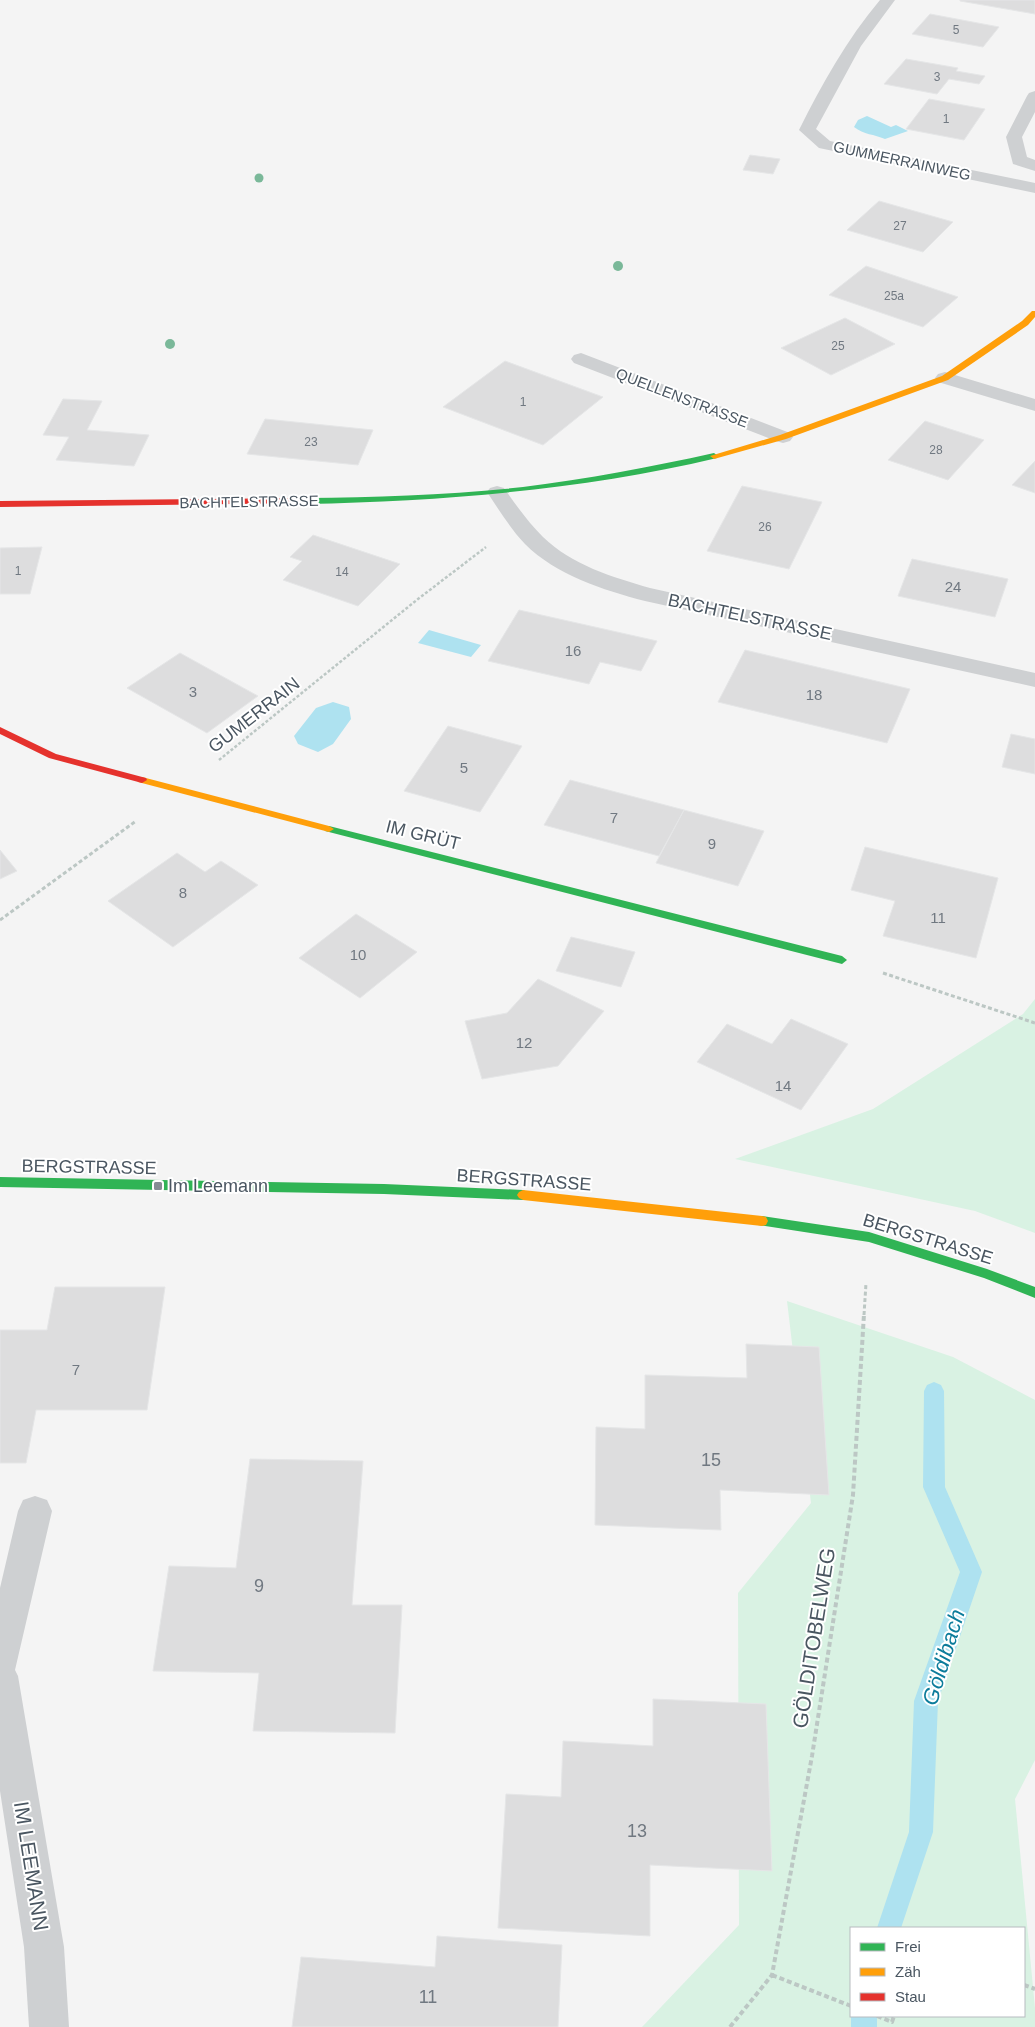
<svg xmlns="http://www.w3.org/2000/svg" width="1035" height="2027" viewBox="0 0 1035 2027" font-family="Helvetica,sans-serif">
<style>
.green{fill:#d9f2e3;fill-rule:evenodd}
.water{fill:#aee2f0}
.lines{fill:none;stroke-linecap:round;stroke-linejoin:round}
.stream{fill:#aee2f0;fill-rule:evenodd}
.building{fill:#ddddde;stroke:#e5e6e7}
.path-far2{stroke:#bcc7c4;stroke-width:2.5;stroke-dasharray:3 2;stroke-linecap:butt}
.path-far1{stroke:#bcc7c4;stroke-width:3;stroke-dasharray:4 2.5;stroke-linecap:butt}
.path{stroke:#bcc7c4;stroke-width:4;stroke-dasharray:5 3;stroke-linecap:butt}
.lane{fill:#ced0d2;fill-rule:evenodd}
.street{fill:#ced0d2;fill-rule:evenodd}
.fast{fill:#30b455;fill-rule:evenodd}
.slow{fill:#ff9f0a;fill-rule:evenodd}
.jam{fill:#e5322d;fill-rule:evenodd}
.tree{fill:#7ab899}
.poi-dot{fill:#868d94;stroke:#fff;stroke-width:2}
.labels{text-anchor:middle;stroke-width:4;stroke-linejoin:round;paint-order:stroke}
.far-number-label{font-size:12px;fill:#707881}
.far-street-label{font-size:15px;fill:#4a5661;stroke:#fff}
.number-label{font-size:15px;fill:#707881}
.street-label{font-size:18px;fill:#4a5661;stroke:#fff}
.poi-label{font-size:18px;fill:#4a5661;stroke:#fff;text-anchor:start}
.near-number-label{font-size:18px;fill:#707881}
.near-street-label{font-size:21px;fill:#4a5661;stroke:#fff}
.near-water-label{font-size:22px;font-style:italic;fill:#0c7c9b;stroke:#fff}
</style>
<rect width="100%" height="100%" fill="#f4f4f4"/>
<path class="green" d="M1035,999V1233L975,1211L735,1159L873,1109L1023,1014Z
M787,1301L953,1357L1035,1400V1760L1015,1799L1035,2008V2027H642L739,1925L738,1593L811,1503ZM851,1928H1024V2016H851Z"/>
<path class="water" d="M867,116L891,127L896,125L908,131L885,139C874,134 864,135 854,127L858,120Z
M429,630L481,645L471,657L418,643Z
M333,702L349,707L351,719L333,744L318,752L298,744L294,736L316,708Z"/>
<g class="lines">
<path class="stream" d="M934,1382L941,1385L944,1391L945,1487L982,1572L938,1701L933,1832L901,1928H877L909,1832L914,1701L960,1572L923,1487L924,1391L927,1385Z
M851,2016H877V2027H851Z"/>
</g>
<path class="building" d="M1035,0V14L960,1V0Z
M930,14L999,27L983,47L912,34Z
M906,59L958,68L956,71L985,76L979,84L949,79L937,94L884,84Z
M929,99L985,109L964,140L906,129Z
M750,155L780,159L773,174L743,170Z
M879,201L953,222L923,252L847,230Z
M866,266L958,297L923,327L829,295Z
M845,318L895,344L831,375L781,348Z
M505,361L603,397L543,445L443,407Z
M63,399L102,401L87,430L149,435L134,466L56,460L69,437L43,435Z
M265,419L373,430L358,465L247,454Z
M925,421L984,440L948,480L888,460Z
M1035,461V493L1012,485Z
M742,486L822,502L789,569L707,551Z
M313,535L400,564L358,606L283,580L302,561L290,557Z
M42,547L30,594H0V548Z
M912,559L1008,579L995,617L898,596Z
M519,610L657,641L641,671L600,662L589,684L488,661Z
M745,650L910,689L887,743L718,702Z
M180,653L258,696L207,733L127,688Z
M448,726L522,746L480,812L404,791Z
M1011,734L1035,739V774L1002,767Z
M570,780L684,810L659,856L544,825Z
M684,810L764,831L738,886L656,863Z
M865,847L998,878L976,958L883,936L895,901L851,890Z
M0,850L17,871L0,879Z
M177,853L205,872L221,861L258,885L173,947L108,901Z
M356,914L417,952L360,998L299,958Z
M571,937L635,952L621,987L556,971Z
M538,979L604,1011L558,1066L482,1079L465,1021L507,1013Z
M791,1019L848,1044L801,1110L697,1062L727,1024L772,1044Z
M55,1287H165L147,1410H36L26,1463H0V1330H47Z
M746,1344L819,1347L829,1495L720,1490L721,1530L595,1525L596,1427L645,1429V1375L747,1378Z
M250,1459L363,1461L352,1605H402L395,1733L253,1731L259,1673L153,1671L169,1566L236,1568Z
M653,1699L766,1704L772,1871L650,1865V1936L498,1928L506,1794L561,1797L563,1741L653,1746Z
M437,1936L562,1945L558,2027H292L301,1957L435,1967Z"/>
<g class="lines">
<path class="path-far2" d="M219,760L418,599L486,547"/>
<path class="path-far1" d="M0,920L136,821
M883,973L1035,1023
M864,1315L866,1283"/>
<path class="path" d="M772,1975L851,2006
M1024,1985L1035,1989
M877,2016L892,2022L894,2016
M730,2027L772,1975L812,1756L853,1495L864,1314"/>
<path class="lane" d="M880,0H895L861,46L816,129L830,141L1035,183V193L819,148L799,130C822,84 847,39 880,0Z
M581,353L790,433L793,437L790,441L783,443L776,441L574,363L571,359L574,355Z
M945,372L1035,399V411L938,382L935,378L938,374Z
M497,486L504,488C516,505 528,522 543,537C572,565 612,577 650,588L1035,673V687L645,601C603,590 556,575 525,544C510,528 499,510 487,492L490,488Z"/>
<path class="street" d="M1035,91V112L1022,137L1027,157L1035,160V171L1013,164L1006,137L1027,96L1029,93Z
M35,1496L47,1500L52,1511L15,1670L18,1676L64,1947L69,2027H29L24,1947L0,1791V1588L18,1511L23,1500Z"/>
<path class="fast" d="M714,453L718,456L717,458C582,490 444,501 306,504L302,501L306,498C378,497 451,495 523,487C587,479 651,467 714,453Z
M329,826L842,956L847,960L842,964L325,831L324,829L325,827Z
M0,1177L384,1184L523,1190L527,1192L529,1195L527,1198L523,1200L384,1194L0,1187Z
M762,1216L869,1232L987,1269L1035,1287V1298L984,1278L869,1242L758,1225L756,1221L758,1217Z"/>
<path class="slow" d="M1032,311H1035V317L1028,325L948,380L786,439L714,459L710,456L780,435L942,376L1022,321Z
M142,777L329,826L334,829L329,832L138,782L137,780L138,778Z
M523,1190L762,1216L766,1217L768,1221L766,1225L762,1226L523,1200L519,1198L517,1195L519,1192Z"/>
<path class="jam" d="M306,498L309,499V503L0,507V501Z
M0,727L56,754L146,778L147,780L142,783L49,758L0,734Z"/>
</g>
<g class="tree">
<circle cx="259" cy="178" r="4.5"/>
<circle cx="618" cy="266" r="5"/>
<circle cx="170" cy="344" r="5"/>
</g>
<rect class="poi-dot" x="153" y="1181" width="10" height="10" rx="2.5"/>
<g class="labels">
<g class="far-number-label">
<text x="956" y="34">5</text>
<text x="937" y="81">3</text>
<text x="946" y="123">1</text>
<text x="900" y="230">27</text>
<text x="894" y="300">25a</text>
<text x="838" y="350">25</text>
<text x="523" y="406">1</text>
<text x="311" y="446">23</text>
<text x="936" y="454">28</text>
<text x="765" y="531">26</text>
<text x="18" y="575">1</text>
<text x="342" y="576">14</text>
</g>
<g class="far-street-label">
<text transform="translate(902 161) rotate(12)" y="5">GUMMERRAINWEG</text>
<text transform="translate(682 398) rotate(21)" y="5">QUELLENSTRASSE</text>
<text transform="translate(249 502) rotate(-1)" y="5">BACHTELSTRASSE</text>
</g>
<g class="number-label">
<text x="953" y="592">24</text>
<text x="573" y="656">16</text>
<text x="193" y="697">3</text>
<text x="814" y="700">18</text>
<text x="464" y="773">5</text>
<text x="614" y="823">7</text>
<text x="712" y="849">9</text>
<text x="183" y="898">8</text>
<text x="938" y="923">11</text>
<text x="358" y="960">10</text>
<text x="524" y="1048">12</text>
<text x="783" y="1091">14</text>
<text x="76" y="1375">7</text>
</g>
<g class="street-label">
<text transform="translate(750 617) rotate(12)" y="6">BACHTELSTRASSE</text>
<text transform="translate(254 715) rotate(-38)" y="6">GUMERRAIN</text>
<text transform="translate(423 835) rotate(14)" y="6">IM GRÜT</text>
<text transform="translate(89 1167) rotate(1)" y="6">BERGSTRASSE</text>
<text transform="translate(524 1180) rotate(4)" y="6">BERGSTRASSE</text>
<text transform="translate(928 1239) rotate(17)" y="6">BERGSTRASSE</text>
</g>
<g class="poi-label">
<text x="168" y="1192">Im Leemann</text>
</g>
<g class="near-number-label">
<text x="711" y="1466">15</text>
<text x="259" y="1592">9</text>
<text x="637" y="1837">13</text>
<text x="428" y="2003">11</text>
</g>
<g class="near-street-label">
<text transform="translate(814 1638) rotate(-81)" y="7">GÖLDITOBELWEG</text>
<text transform="translate(31 1866) rotate(81)" y="7">IM LEEMANN</text>
</g>
<g class="near-water-label">
<text transform="translate(943 1657) rotate(-73)" y="8">Göldibach</text>
</g>
</g>
<rect x="850" y="1927" width="175" height="90" fill="#ffffff" stroke="#b7bbc0"/>
<rect x="860" y="1943" width="25" height="8" fill="#30b455" stroke="#b7bbc0"/>
<text x="895" y="1952" font-size="15" fill="#4a5661">Frei</text>
<rect x="860" y="1968" width="25" height="8" fill="#ff9f0a" stroke="#b7bbc0"/>
<text x="895" y="1977" font-size="15" fill="#4a5661">Zäh</text>
<rect x="860" y="1993" width="25" height="8" fill="#e5322d" stroke="#b7bbc0"/>
<text x="895" y="2002" font-size="15" fill="#4a5661">Stau</text>
</svg>
